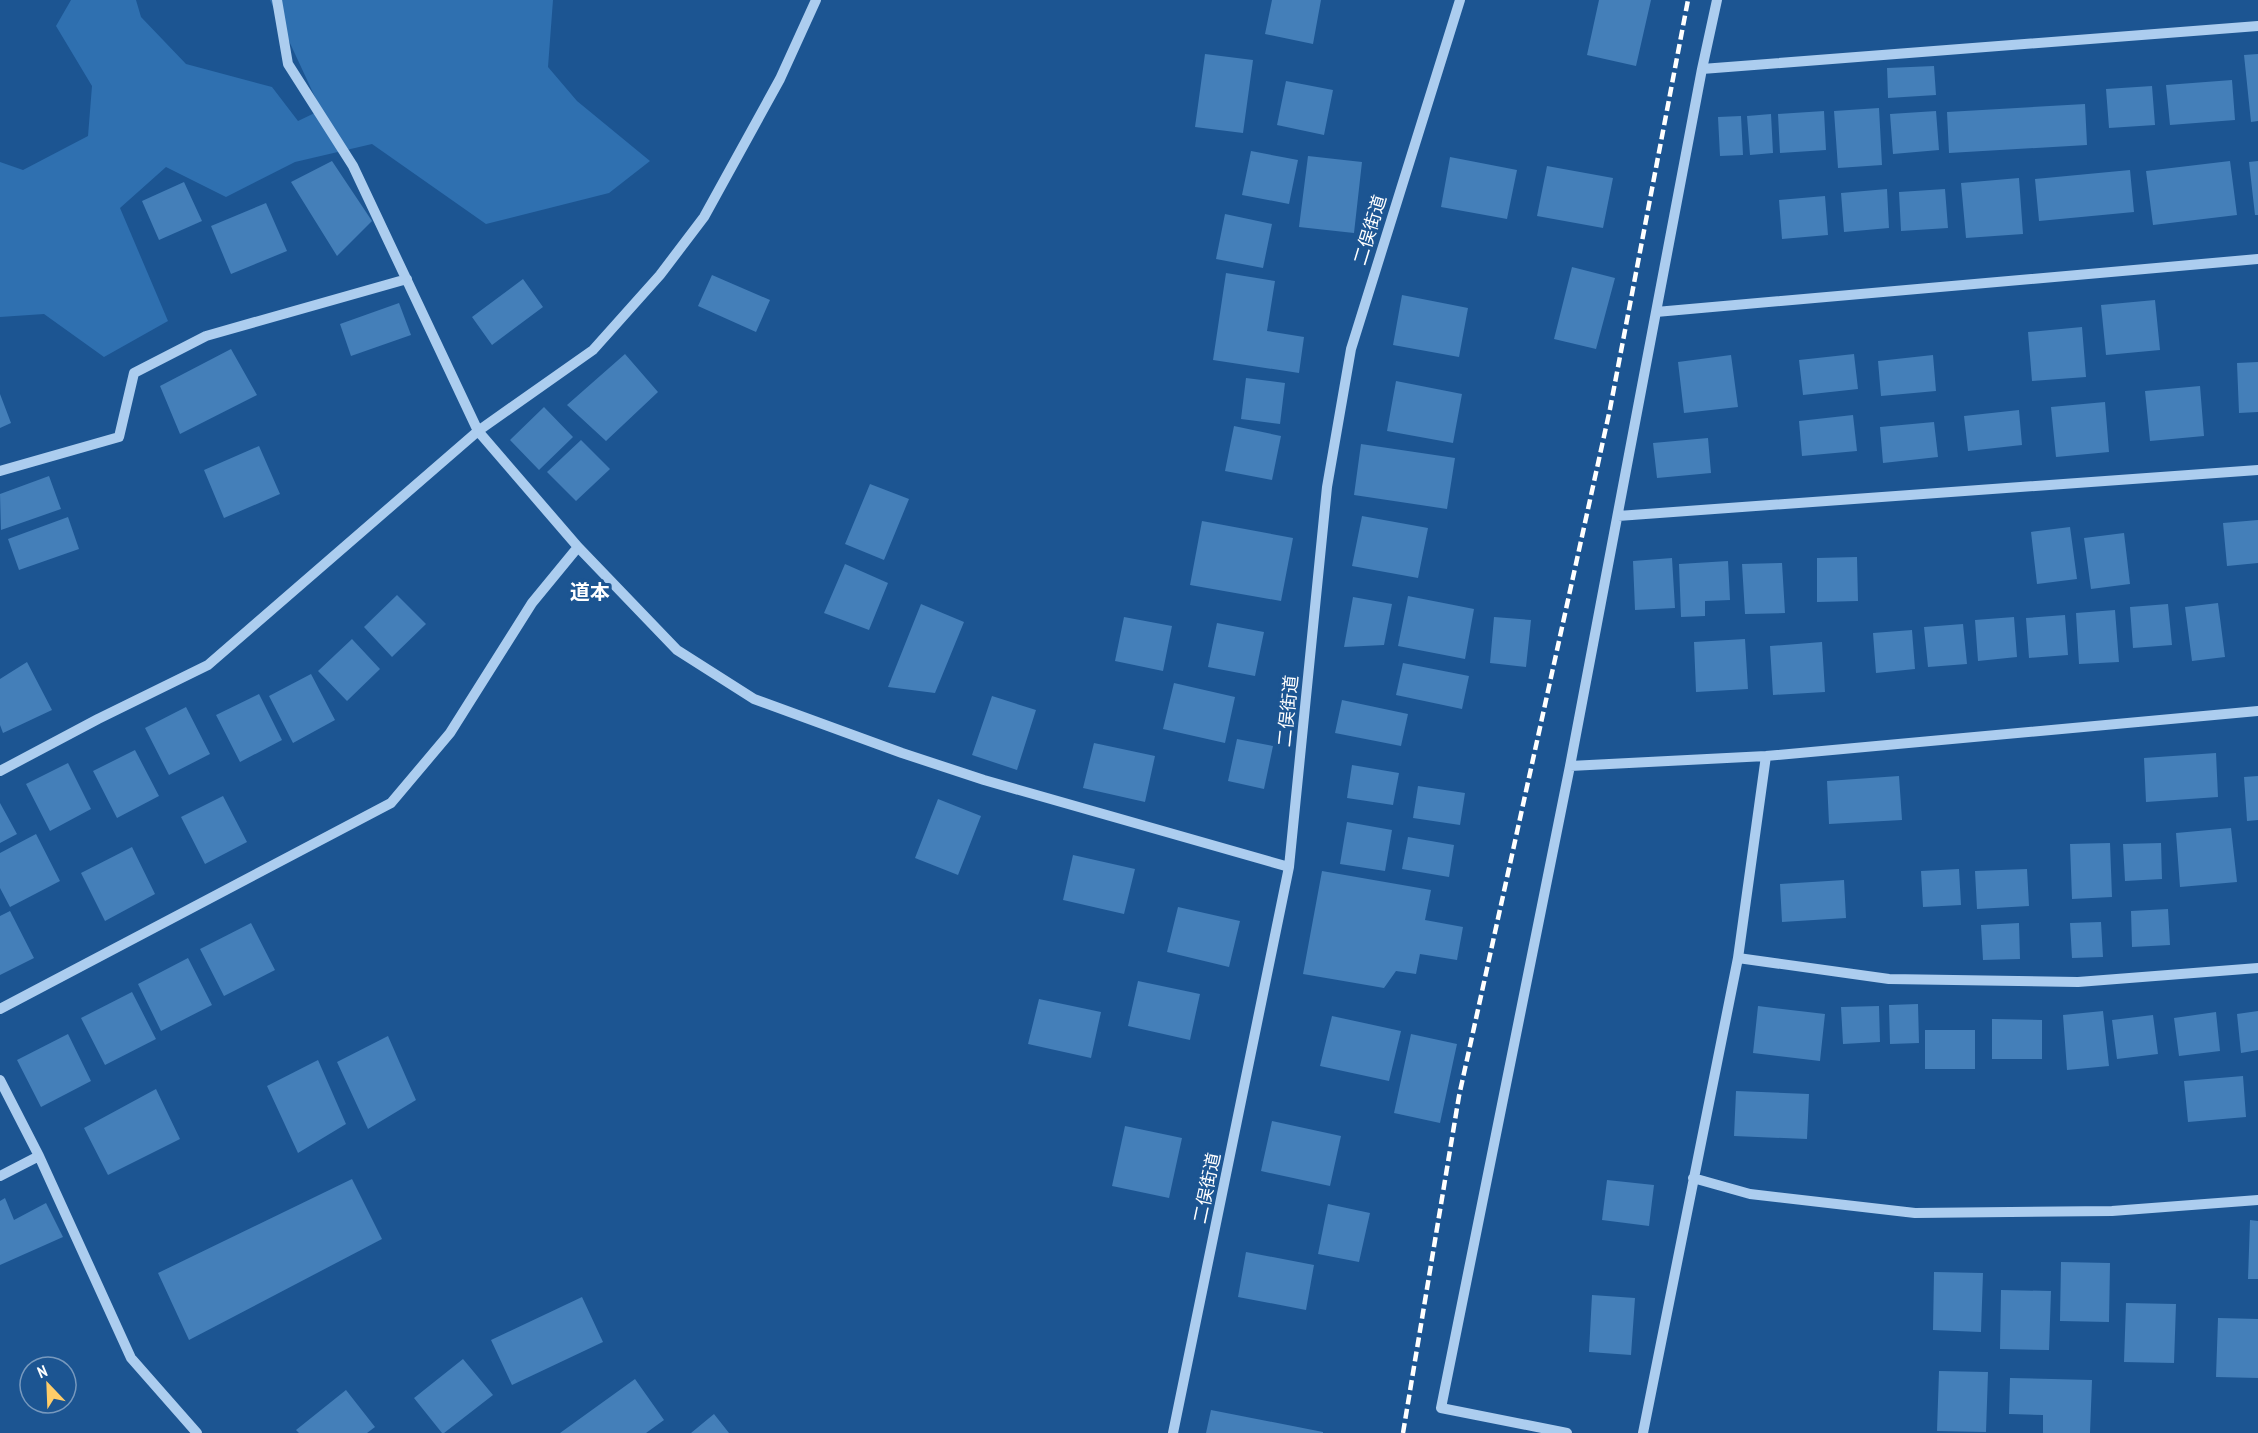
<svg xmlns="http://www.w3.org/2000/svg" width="2258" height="1433" viewBox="0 0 2258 1433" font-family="'PT Sans Narrow','Noto Sans JP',sans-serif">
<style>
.green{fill:#2f70b0}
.building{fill:#447fb9}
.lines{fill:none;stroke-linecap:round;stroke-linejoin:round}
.minor{stroke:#accdef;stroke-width:10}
.rail{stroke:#fff;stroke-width:4.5;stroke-dasharray:10 4.5;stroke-linecap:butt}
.labels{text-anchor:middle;stroke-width:6;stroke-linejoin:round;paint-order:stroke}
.street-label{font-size:18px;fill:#fff;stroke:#1c5592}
.neighbourhood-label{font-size:20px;font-weight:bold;fill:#fff;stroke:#1c5592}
</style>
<rect width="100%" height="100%" fill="#1c5592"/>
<path class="green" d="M71,0H136L141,17L186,64L272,87L298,121L321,110L270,0H553L548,67L577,101L650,161L609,193L486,224L372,144L295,162L226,197L166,167L120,208L168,321L104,357L44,314L0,317V162L23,170L88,136L92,86L56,26Z"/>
<path class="building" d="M1272,0H1321L1313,44L1265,34Z
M1599,0H1651L1636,66L1587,55Z
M1205,54L1253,60L1243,133L1195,127Z
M2258,54V121L2251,122L2244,55Z
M1934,66L1936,95L1888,98L1887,68Z
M2232,80L2235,120L2170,125L2166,85Z
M1286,81L1333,90L1324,135L1277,125Z
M2152,86L2155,125L2109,128L2106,89Z
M2085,104L2087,145L1949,153L1947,112Z
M1879,108L1882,165L1838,168L1834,111Z
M1824,111L1826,150L1780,153L1778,114Z
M1936,111L1939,150L1893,154L1890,114Z
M1771,114L1773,153L1750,155L1747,116Z
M1741,116L1743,155L1720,156L1718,117Z
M1251,151L1298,160L1289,204L1242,195Z
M1308,156L1362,162L1354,233L1299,227Z
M1450,157L1517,170L1507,219L1441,207Z
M332,161L372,221L337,256L291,182Z
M2230,161L2237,215L2153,225L2146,171Z
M2258,161V215H2255L2249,162Z
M1547,166L1613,178L1603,228L1537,216Z
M2130,170L2134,212L2039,221L2035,179Z
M2019,178L2023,234L1966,238L1961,183Z
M184,182L202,221L159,240L142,201Z
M1887,189L1889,228L1844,232L1841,193Z
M1945,189L1948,228L1901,231L1899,192Z
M1825,196L1828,235L1782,239L1779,200Z
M266,203L287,251L231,274L211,226Z
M1225,214L1272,224L1263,268L1216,259Z
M1572,267L1615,278L1596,349L1554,339Z
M1226,273L1275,281L1267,331L1304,337L1299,373L1213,360Z
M712,275L770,300L756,332L698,306Z
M523,279L543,307L492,345L472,317Z
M1402,295L1468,308L1459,357L1393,345Z
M2155,300L2160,350L2106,355L2101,305Z
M399,303L411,335L351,356L340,324Z
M2082,327L2086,377L2032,381L2028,332Z
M231,349L257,395L180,434L160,386Z
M625,354L658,392L606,441L567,405Z
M1854,354L1858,389L1803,395L1799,360Z
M1731,355L1738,407L1684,413L1678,362Z
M1933,355L1936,391L1881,396L1878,361Z
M2258,362V412L2239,413L2237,363Z
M1246,378L1285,383L1280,424L1241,419Z
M1396,381L1462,394L1453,443L1387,431Z
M2200,386L2204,436L2150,441L2145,391Z
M0,394L11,423L0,428Z
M2105,402L2109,452L2056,457L2051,407Z
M544,407L573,437L539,470L510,440Z
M2019,410L2022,445L1968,451L1964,416Z
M1853,415L1857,451L1802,456L1799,421Z
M1934,422L1938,457L1883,463L1880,427Z
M1234,426L1281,436L1272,480L1225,471Z
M1708,438L1711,473L1657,478L1653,443Z
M581,440L610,469L576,501L547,472Z
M1361,444L1455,458L1447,509L1354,495Z
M259,446L280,494L224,518L204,470Z
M49,476L61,509L1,530L0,494Z
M870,484L909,499L884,560L845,544Z
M1362,516L1428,528L1418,578L1352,566Z
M68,517L79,549L19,570L8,539Z
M2258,520V563L2227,566L2223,523Z
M1202,521L1293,538L1281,601L1190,585Z
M2070,527L2077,579L2037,584L2031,532Z
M2124,533L2130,584L2091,589L2084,538Z
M1857,557L1858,601L1817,602V558Z
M1672,558L1675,608L1635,610L1633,561Z
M1728,561L1730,600L1705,601V616L1681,617L1679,564Z
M1782,563L1785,613L1745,614L1742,564Z
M845,564L888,583L869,630L824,613Z
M397,595L426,624L392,657L364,627Z
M1408,596L1474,609L1465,659L1398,646Z
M1353,597L1392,604L1384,645L1344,647Z
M2218,603L2225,657L2192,661L2185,607Z
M921,604L964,622L935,693L888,687Z
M2168,604L2172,645L2133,648L2130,607Z
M2115,610L2119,662L2079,664L2076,613Z
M2065,615L2068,655L2029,658L2026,618Z
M1124,617L1172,626L1163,671L1115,661Z
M1494,617L1531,620L1526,667L1490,663Z
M2014,617L2017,657L1978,661L1975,620Z
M1217,623L1264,632L1255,676L1208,667Z
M1963,624L1967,664L1928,667L1924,627Z
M1912,630L1915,669L1876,673L1873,633Z
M352,639L380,669L347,701L318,671Z
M1745,639L1748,689L1696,692L1694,642Z
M1822,642L1825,692L1773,695L1770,646Z
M27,662L52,710L3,733L0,725V679Z
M1403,663L1469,676L1462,709L1396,695Z
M311,674L335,720L293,743L269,696Z
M1174,683L1235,697L1225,743L1163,729Z
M259,694L282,740L240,762L216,715Z
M992,696L1036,710L1017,770L972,755Z
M1342,700L1408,714L1401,746L1335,733Z
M186,707L210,754L169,775L145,728Z
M1237,739L1273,746L1264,789L1228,781Z
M1094,743L1155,756L1145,802L1083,788Z
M135,750L159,796L117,818L93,771Z
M2216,753L2218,797L2146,802L2144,758Z
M68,763L91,809L50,831L26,784Z
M1352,765L1399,773L1393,805L1347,798Z
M1899,776L1902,820L1829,824L1827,781Z
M2258,776V820L2247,821L2244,777Z
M1418,786L1465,793L1460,825L1413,818Z
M223,796L247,842L205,864L181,817Z
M938,799L981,816L958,875L915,858Z
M0,803L17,834L0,843Z
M1347,822L1392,830L1385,871L1340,864Z
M2231,828L2237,882L2180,887L2176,833Z
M36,834L60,881L10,907L0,888V853Z
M1408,837L1454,845L1449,877L1402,869Z
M2110,843L2112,897L2072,899L2070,844Z
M2161,843L2162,879L2125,881L2123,844Z
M132,847L155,894L105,921L81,873Z
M1073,855L1135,869L1124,914L1063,900Z
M1959,869L1961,905L1923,907L1921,871Z
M2027,869L2029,906L1977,909L1975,871Z
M1322,871L1431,890L1425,920L1463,927L1457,960L1420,954L1416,974L1396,971L1384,988L1303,974Z
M1844,880L1846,918L1782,922L1780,884Z
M1178,907L1240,921L1229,967L1167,952Z
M2168,909L2170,945L2132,947L2131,911Z
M10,911L34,958L0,975V916Z
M2101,922L2103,957L2072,958L2070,923Z
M251,923L275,970L224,996L200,949Z
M2019,923L2020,959L1983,960L1981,925Z
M188,958L212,1005L161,1031L138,984Z
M1138,981L1200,994L1190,1040L1128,1026Z
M132,992L156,1039L105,1065L81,1018Z
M1039,999L1101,1012L1091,1058L1028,1044Z
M1918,1004L1919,1043L1890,1044L1889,1005Z
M1758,1006L1825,1014L1820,1061L1753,1053Z
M1879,1006L1880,1042L1843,1044L1841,1007Z
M2103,1011L2109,1066L2067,1070L2063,1015Z
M2258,1011V1050L2241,1053L2237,1014Z
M2216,1012L2220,1051L2179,1056L2174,1018Z
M2153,1015L2158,1054L2117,1059L2112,1020Z
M1332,1016L1401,1031L1389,1081L1320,1066Z
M1992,1019L2042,1020V1059H1992Z
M1925,1030H1975V1069H1925Z
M68,1034L91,1081L41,1107L17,1060Z
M1411,1034L1457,1044L1440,1123L1394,1113Z
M388,1036L416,1100L368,1129L337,1062Z
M318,1060L346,1124L298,1153L267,1086Z
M2243,1076L2246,1117L2188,1122L2184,1081Z
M156,1089L180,1139L108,1175L84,1128Z
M1736,1091L1809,1094L1807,1139L1734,1136Z
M1272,1121L1341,1136L1330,1186L1261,1171Z
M1125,1126L1182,1138L1169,1198L1112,1186Z
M352,1179L382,1239L189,1340L158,1273Z
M1607,1180L1654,1185L1649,1226L1602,1220Z
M5,1198L14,1220L46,1203L63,1237L0,1265V1201Z
M1328,1204L1370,1213L1359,1262L1318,1254Z
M2250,1220L2258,1221V1279H2248Z
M1246,1252L1314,1265L1306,1310L1238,1297Z
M2061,1262L2110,1263L2109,1322L2060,1321Z
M1934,1272L1983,1273L1981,1332L1933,1330Z
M2001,1290L2051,1291L2049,1350L2000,1349Z
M1592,1295L1635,1298L1631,1355L1589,1352Z
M582,1297L603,1342L512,1385L491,1340Z
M2126,1303L2176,1304L2174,1363L2124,1362Z
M2218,1318L2258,1319V1378L2216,1377Z
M463,1359L493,1395L444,1433H442L414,1398Z
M1939,1371L1988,1372L1986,1432L1937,1431Z
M2010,1378L2092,1380L2090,1433H2043V1415L2009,1414Z
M635,1379L664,1420L646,1433H560Z
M346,1390L375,1427L367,1433H299L296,1430Z
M1211,1410L1323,1432V1433H1206Z
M714,1414L729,1433H691Z"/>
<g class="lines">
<path class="minor" d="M277,0L288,64L353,166L478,431L578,547L677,650L754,699L902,753L984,780L1289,867
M1717,0L1702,69L1570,766L1766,756L2258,711
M1702,69L2258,26
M1656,312L2258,259
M0,471L119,437L134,373L206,336L407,279
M1618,516L2258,470
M0,771L98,719L208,665L478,431L593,350L660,275L704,217L780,79L816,0
M1738,958L1889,979L2078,982L2258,968
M0,1009L391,803L450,733L532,603L578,547
M0,1080L39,1156L131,1358L197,1433
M0,1176L39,1156
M1693,1178L1750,1194L1915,1213L2112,1211L2258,1200
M1173,1433L1289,867L1327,487L1351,349L1460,0
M1567,1433L1441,1408L1570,766
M1643,1433L1738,958L1766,756"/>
<path class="rail" d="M1403,1433L1459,1096L1610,409L1688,0"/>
</g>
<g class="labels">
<g class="street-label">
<text transform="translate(1370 230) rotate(-73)" y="6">二俣街道</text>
<text transform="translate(1288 711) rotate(-84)" y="6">二俣街道</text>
<text transform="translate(1207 1188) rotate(-78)" y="6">二俣街道</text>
</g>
<g class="neighbourhood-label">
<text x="590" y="599">道本</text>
</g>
</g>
<g transform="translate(48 1385) rotate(337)"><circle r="28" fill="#1c5592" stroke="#7799be" stroke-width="1.5"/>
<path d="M0-4.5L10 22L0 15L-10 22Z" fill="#ffcd69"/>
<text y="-9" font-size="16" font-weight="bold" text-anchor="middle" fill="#ffffff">N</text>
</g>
</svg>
